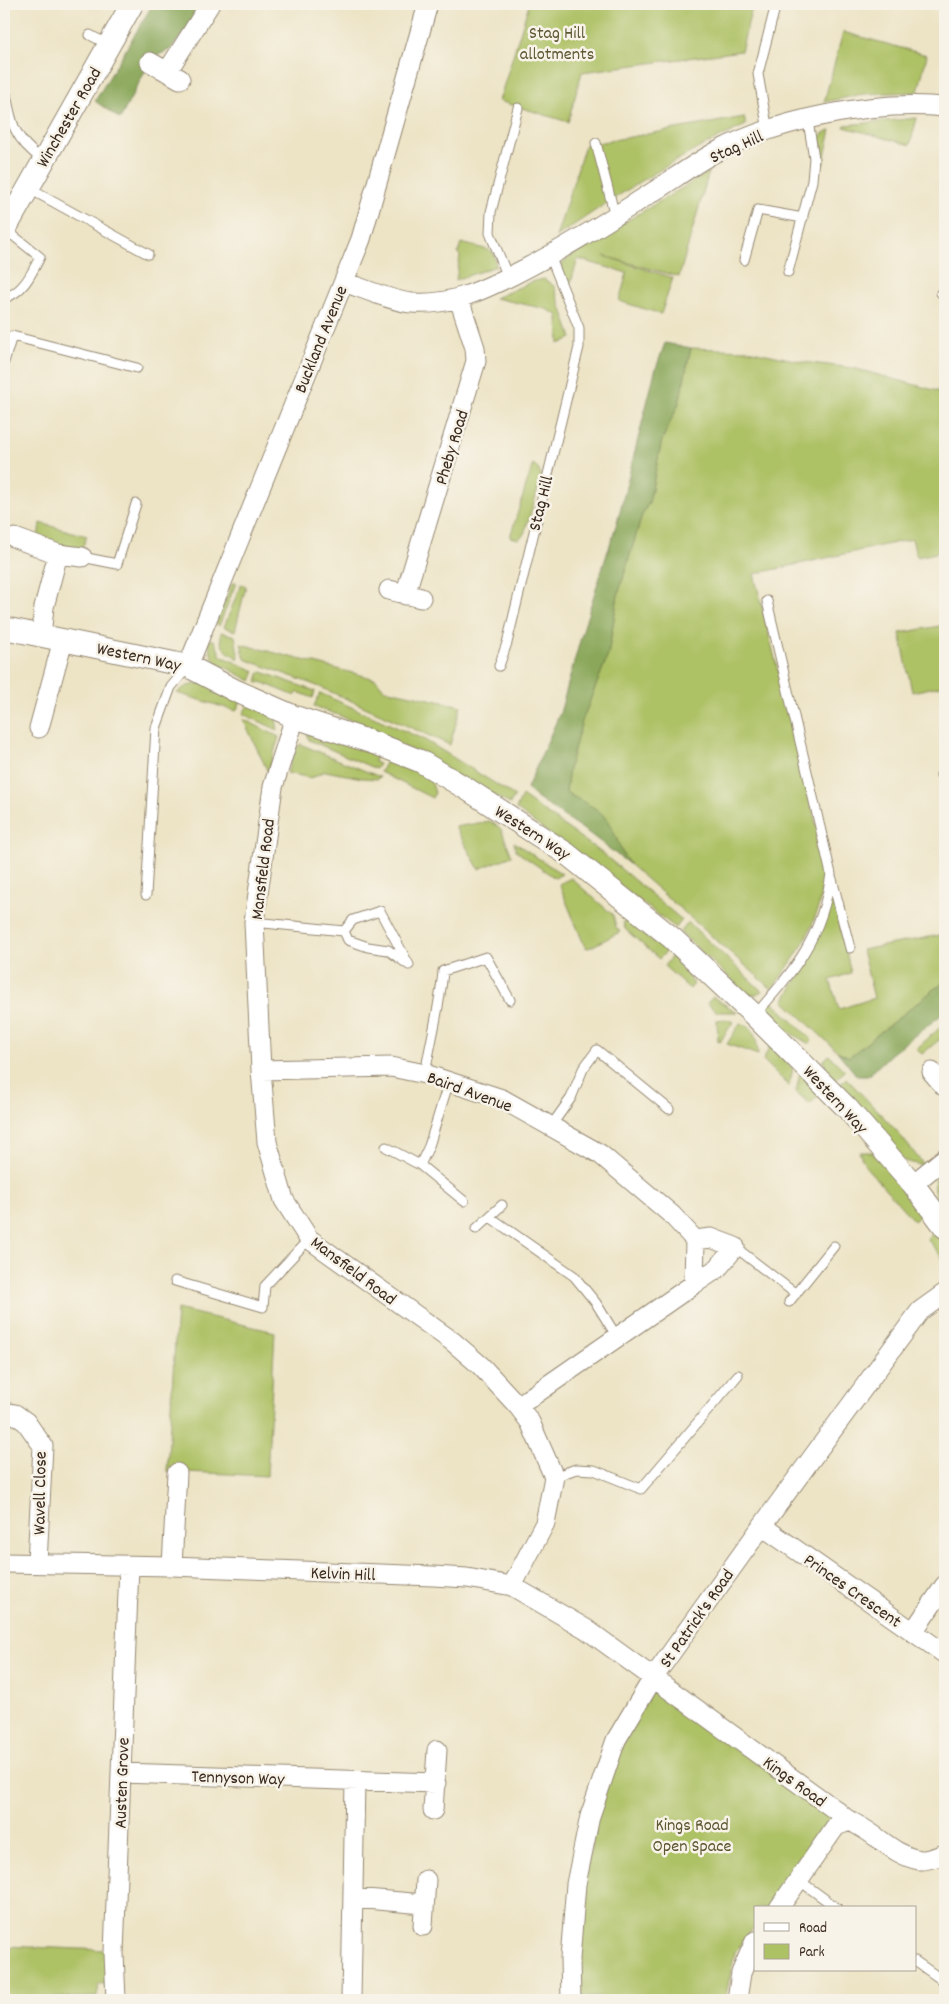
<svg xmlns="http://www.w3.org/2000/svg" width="949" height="2004" viewBox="0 0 949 2004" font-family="Dekko,sans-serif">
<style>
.green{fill:#adc165;stroke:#747642}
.forest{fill:#8aa75a;stroke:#62683c}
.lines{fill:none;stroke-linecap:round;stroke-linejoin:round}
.service-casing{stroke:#948772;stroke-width:11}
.minor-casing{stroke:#948772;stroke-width:21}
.tertiary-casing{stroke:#948772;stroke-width:24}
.service{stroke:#fff;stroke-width:9}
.minor{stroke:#fff;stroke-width:19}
.tertiary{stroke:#fff;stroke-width:22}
.labels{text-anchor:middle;stroke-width:5;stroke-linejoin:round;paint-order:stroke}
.park-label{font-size:18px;fill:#5d5733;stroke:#f7f3e8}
.street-label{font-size:18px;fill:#3b2a1e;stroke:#f7f3e8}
</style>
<rect width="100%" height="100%" fill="#f7f3e8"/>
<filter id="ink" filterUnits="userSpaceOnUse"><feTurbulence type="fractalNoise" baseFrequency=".02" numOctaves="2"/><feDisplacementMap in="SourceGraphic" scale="10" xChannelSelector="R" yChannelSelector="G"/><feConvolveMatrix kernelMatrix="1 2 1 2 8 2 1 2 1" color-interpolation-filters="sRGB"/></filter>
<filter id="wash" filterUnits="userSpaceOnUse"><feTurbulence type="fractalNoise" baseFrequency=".0096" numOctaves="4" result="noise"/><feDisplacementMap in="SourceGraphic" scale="20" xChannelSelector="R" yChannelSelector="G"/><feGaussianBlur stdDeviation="1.12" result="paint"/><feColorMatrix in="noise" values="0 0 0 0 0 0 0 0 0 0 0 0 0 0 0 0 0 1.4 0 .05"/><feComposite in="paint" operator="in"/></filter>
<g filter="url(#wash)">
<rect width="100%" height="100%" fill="#ede4c6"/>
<path class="green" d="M529,4H753L741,51L582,72L568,122L499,101Z
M843,32L927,55L918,92L864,94L824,102Z
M744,117L746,125C679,155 616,196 556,237L585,145Z
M917,118L910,145L844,127L845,125Z
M831,130L823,165L820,136L825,132Z
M709,172L679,277L604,256L673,278L661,314L619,301L627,273L578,259L571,282L559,277L562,264L581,248Z
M461,243L489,250L494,254L496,266L456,280L460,256L458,253Z
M544,279L554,286L572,338L559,344L558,315L546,309L495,298L531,282Z
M691,348L748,350L803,362L853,368L945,393V551L917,557L912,539L754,574L825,860C822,919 806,943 772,989L629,864L620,851L616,836L566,792L569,767L582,721L608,655L618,595L642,515L649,502L662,440L679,403Z
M533,464L537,467L542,477L524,534L519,539L510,537Z
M40,523L87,536L81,551L38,540Z
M232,583H236L219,626L216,623Z
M241,584L246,586L235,631L224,627Z
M945,625V685L912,692L900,633Z
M221,632L235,636L239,659C227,652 219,648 221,632Z
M208,640H214L221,656L255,671L251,681L216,662L212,657Z
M241,644L376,679L384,689L461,706L450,745L320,687L245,659Z
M262,672L315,691L313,698L298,692L295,696L261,682L258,683L257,682L259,674Z
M208,683L243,697L236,711L177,693C185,684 197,684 208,683Z
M320,693L425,740L515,796L510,804L364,725L314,706Z
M249,703L276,719L278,730L243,714Z
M243,719L279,737L268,772Z
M317,733L376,755L374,762L379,764L376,769L309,740L307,734Z
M300,744L380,777L377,779L362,778L325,771L311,778L287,773L294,753Z
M388,758L430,777L435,793L432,798L380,772Z
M522,796L602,853L682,920L676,928L516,809Z
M490,821L501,829L512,856L479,869L455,827Z
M514,842L562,874L555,878L516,851Z
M571,878L613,915L616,927L620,932L589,948L585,947L559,884Z
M832,893L851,973L830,980L839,1009L874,998L862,950L945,934V981L849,1057L837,1051L784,1001C805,966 822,933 832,893Z
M627,921L666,952L659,959L625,929L623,922Z
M688,922L762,991L756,995L747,994L680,932Z
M672,956L694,984L690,989L664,966Z
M713,997L737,1012H717L707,1003Z
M771,1000L812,1040L809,1044C794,1034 770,1025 767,1006Z
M726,1019L733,1022L720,1042L718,1041L717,1020Z
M740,1023C756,1027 757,1042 758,1055L727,1044Z
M945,1023V1042L939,1040L922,1054L916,1049Z
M770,1046L793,1069L789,1086L763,1060Z
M829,1055L845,1071L835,1080L829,1075L823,1061Z
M800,1073L819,1095L810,1104L796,1092Z
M846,1078L895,1129L925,1166L904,1161L839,1086Z
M859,1152H873L921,1210V1215L914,1221L865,1166Z
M936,1178L945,1189V1208C937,1198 930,1190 936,1178Z
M935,1232L945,1244V1261L927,1239Z
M177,1309L275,1332L267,1476L167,1471Z
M654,1686L831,1817L768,1908H755V1925L735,1952L725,2000L580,1997L582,1891L596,1822L619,1748Z
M4,1946L107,1950L106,1984H99L97,1997L4,1999Z"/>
<path class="forest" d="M153,4H206L171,49L152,58L120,119L95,101Z
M665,343L691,348L679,403L662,440L649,502L642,515L618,595L608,655L582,721L569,767L566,792C577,800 594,805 603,815C616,829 618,849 629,864L590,834L535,797L527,788L560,713L583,630L618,519L655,371Z
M945,981V1012L891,1054L868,1076H857L837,1051L849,1057Z"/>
</g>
<g filter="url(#ink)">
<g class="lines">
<defs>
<path id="service" d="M90,35L109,45
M5,88C11,123 13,138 43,160
M768,131L758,74L776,4
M596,143L615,216
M28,188L148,254
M744,260L758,210L803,218
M788,272L812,181L814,158L808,121
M508,277L490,233L491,212L518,108
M941,293L945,294
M4,298C23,293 32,273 40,257L5,229
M4,362L12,336L137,368
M82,557L117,564L136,504
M499,666L507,643L579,347V328L550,256
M941,775L945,774
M832,879L850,948
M146,895L156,728L171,687L187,668
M380,911L409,965L388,950L368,947L348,940L344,931L353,920Z
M254,922L344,931
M755,1015C796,968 822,938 831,874L767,601
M425,1074C431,1039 440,1006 443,971L486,957L510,1000
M551,1126L571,1098L583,1069L597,1050L669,1109
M386,1147L420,1165L464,1201
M420,1165L429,1146L449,1081
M490,1217L574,1276L596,1303L617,1337
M476,1229L502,1205
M735,1247L796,1294
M175,1281L263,1307L265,1286L309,1239
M789,1302L834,1246
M554,1477L576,1469L594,1470L641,1489L738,1375
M800,1881L837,1908
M915,1961L945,1982"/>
<path id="minor" d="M150,62L180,79
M167,72L210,4
M344,282C362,288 394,302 412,303C449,306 481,291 513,275C563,250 609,220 656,190C675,178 694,164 714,153C778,119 873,100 945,107
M15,538L58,554L82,557
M389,590L421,598
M405,595L476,361L475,348L459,299
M41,636L44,607L58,554
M188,666L361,239L428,4
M295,717L273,787L254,922L261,1070L267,1142L284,1200L309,1239L452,1341L481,1366L518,1406L530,1422L554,1477L545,1523L512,1586
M39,728L63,640
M261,1070L391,1067L425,1074L502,1099L600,1154L672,1215L695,1240L694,1284L518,1406
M932,1072L945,1087
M913,1184L945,1158
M694,1284L718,1268L735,1247L711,1238L695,1240
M4,1412L15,1414L26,1422L43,1446L37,1563
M762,1526L945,1654
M4,1563L172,1566L433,1576L467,1578L512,1586L586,1629L837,1811C848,1822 848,1819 859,1826C880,1837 894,1855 919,1860C927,1861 938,1856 945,1854
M172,1566L177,1473
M913,1632L945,1585
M121,1773L436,1783
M433,1810L437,1750
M354,1898L424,1904
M779,1908L836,1826L847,1822
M423,1926L426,1880
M116,2000L114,1953L129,1566
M351,2000L355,1781
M571,2000L570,1959L576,1884L590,1816L616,1740L653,1678L762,1526L920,1311L945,1293
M737,2000L741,1973L755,1941"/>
<path id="tertiary" d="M4,231L132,4
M4,628L188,666L234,690L295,717L377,744L420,761L467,789L567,854L672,938L755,1016L847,1108L913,1184L945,1227"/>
</defs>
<use href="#service" class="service-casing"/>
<use href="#minor" class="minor-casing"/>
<use href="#tertiary" class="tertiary-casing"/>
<use href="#service" class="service"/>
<use href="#minor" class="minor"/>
<use href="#tertiary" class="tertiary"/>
</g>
</g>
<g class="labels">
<g class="park-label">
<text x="557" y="38">Stag Hill<tspan x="557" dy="21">allotments</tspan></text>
<text x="692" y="1830">Kings Road<tspan x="692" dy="21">Open Space</tspan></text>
</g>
<g class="street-label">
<text transform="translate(68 117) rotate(-60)" y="6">Winchester Road</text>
<text transform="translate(736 146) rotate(-24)" y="6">Stag Hill</text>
<text transform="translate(320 339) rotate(-68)" y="6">Buckland Avenue</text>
<text transform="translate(451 447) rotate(-73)" y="6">Pheby Road</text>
<text transform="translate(540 503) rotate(-76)" y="6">Stag Hill</text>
<text transform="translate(139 656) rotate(12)" y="6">Western Way</text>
<text transform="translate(533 832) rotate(33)" y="6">Western Way</text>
<text transform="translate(262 869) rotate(-83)" y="6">Mansfield Road</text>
<text transform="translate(470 1091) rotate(20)" y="6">Baird Avenue</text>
<text transform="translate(836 1099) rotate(47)" y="6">Western Way</text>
<text transform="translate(354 1270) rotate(37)" y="6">Mansfield Road</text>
<text transform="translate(39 1493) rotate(-89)" y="6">Wavell Close</text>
<text transform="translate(343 1573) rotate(2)" y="6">Kelvin Hill</text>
<text transform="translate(853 1590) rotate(35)" y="6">Princes Crescent</text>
<text transform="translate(696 1618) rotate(-55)" y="6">St Patrick's Road</text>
<text transform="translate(238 1777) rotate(2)" y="6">Tennyson Way</text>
<text transform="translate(795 1781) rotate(36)" y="6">Kings Road</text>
<text transform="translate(121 1783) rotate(-88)" y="6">Austen Grove</text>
</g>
</g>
<rect width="949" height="2004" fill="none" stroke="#f7f3e8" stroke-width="20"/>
<rect x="754" y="1906" width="162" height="65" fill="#f7f3e8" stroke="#aca397"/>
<rect x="764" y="1923" width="25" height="8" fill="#ffffff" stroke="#aca397"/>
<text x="799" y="1932" font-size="15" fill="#3b2a1e">Road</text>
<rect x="764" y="1944" width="25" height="15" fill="#adc165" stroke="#aca397"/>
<text x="799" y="1956" font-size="15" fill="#3b2a1e">Park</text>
</svg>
